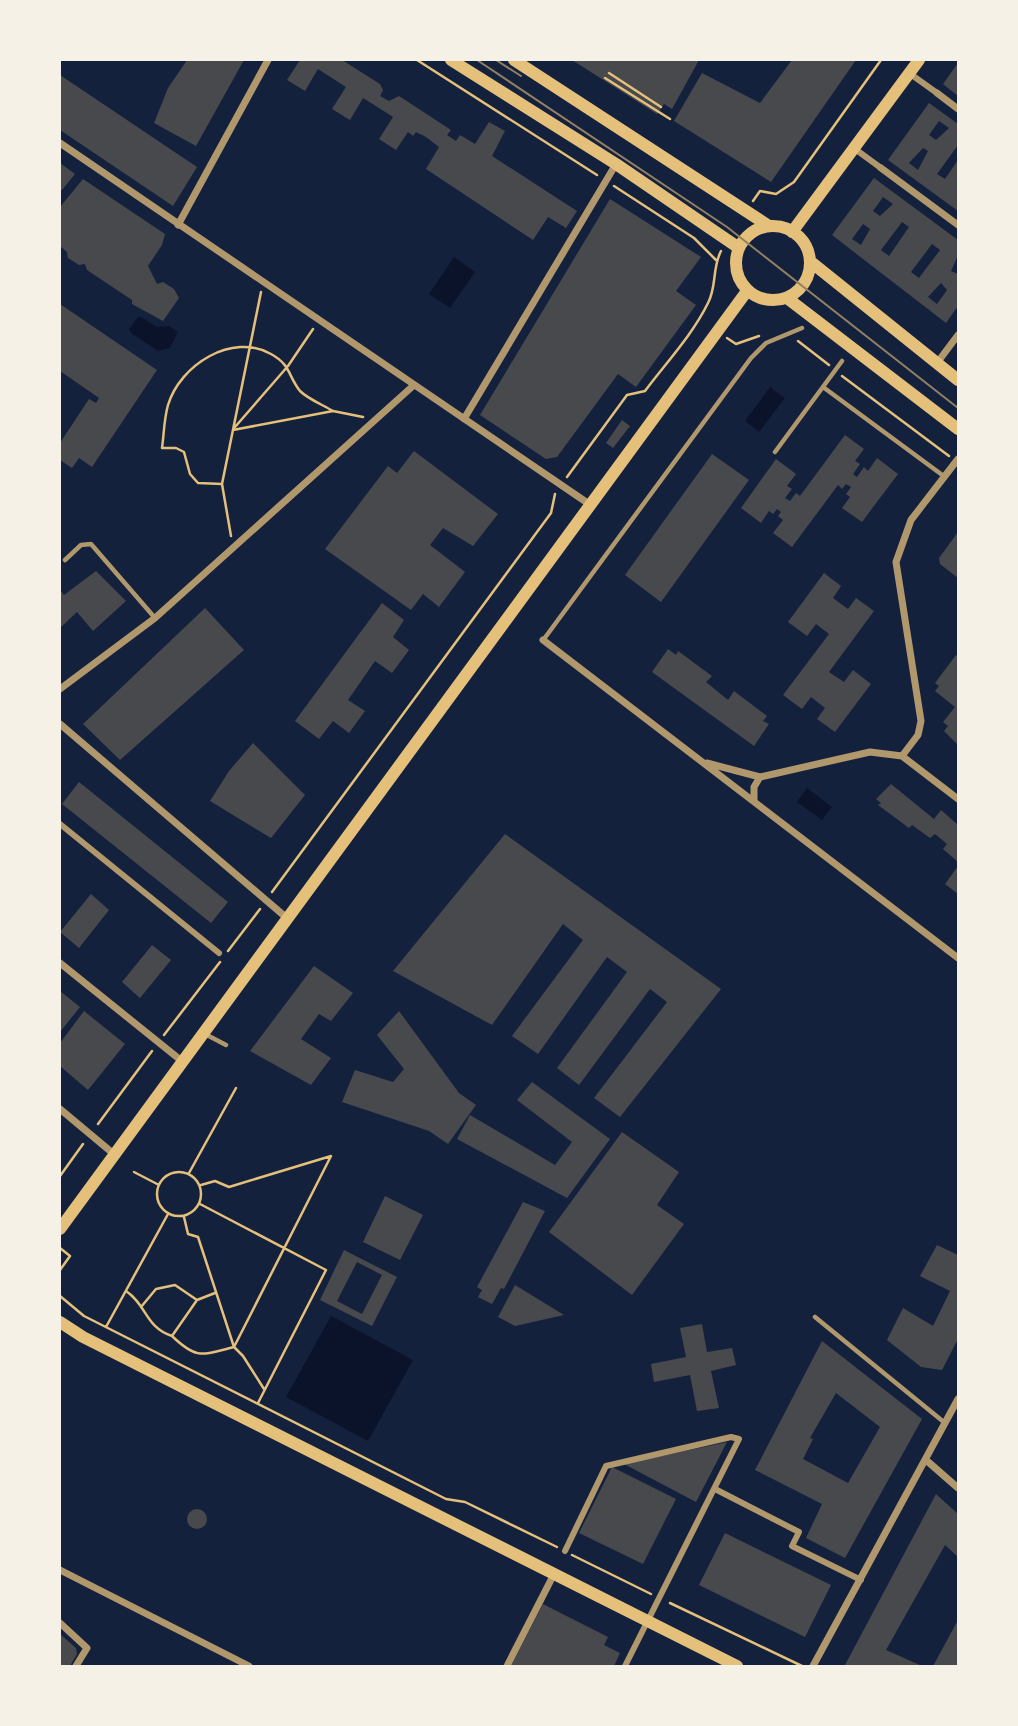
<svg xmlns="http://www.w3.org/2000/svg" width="1018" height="1726" viewBox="0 0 1018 1726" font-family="'Titillium Web',sans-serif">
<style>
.water{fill:#0b132b}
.building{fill:#48494c;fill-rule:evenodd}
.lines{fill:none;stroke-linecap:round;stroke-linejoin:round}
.path{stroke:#e5c07b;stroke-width:2.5}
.service{stroke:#b1986c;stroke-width:4.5}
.pedestrian{stroke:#b1986c;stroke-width:6}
.minor{stroke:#b1986c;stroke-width:7}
.secondary{stroke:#e5c07b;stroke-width:12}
.primary{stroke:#e5c07b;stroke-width:12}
.tram{stroke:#918062;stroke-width:2}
</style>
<rect width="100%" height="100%" fill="#14213d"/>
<path class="water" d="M454,257L475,272L450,308L429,294Z
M139,316L157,327L169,326L178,332L170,348L158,351L131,333L129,329Z
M770,387L785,398L759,432L745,421Z
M807,788L832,807L822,820L797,802Z
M331,1316L413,1360L368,1441L286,1397Z"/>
<path class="building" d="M187,60H244L196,146L154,123L168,88Z
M300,60H342L380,84L383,90L380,96L389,101L399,96L451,130L447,135L456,141L460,135L475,144L489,122L505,131L492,156L577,211L566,228L548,217L533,240L426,169L439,147L426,137L416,132L413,136L408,132L396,150L379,139L393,117L379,108L363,98L350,120L332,109L346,87L318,69L305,91L287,80Z
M572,60H699L672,109L664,104L657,114Z
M792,60H856L771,182L674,121L702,73L760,103Z
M958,63V96L943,84Z
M60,75L197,167L173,206L60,130Z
M929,103L958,124V145L937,174L945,179L958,160V211L888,160ZM939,121L949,128L936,140L929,135ZM923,148L928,151L918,170L909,163Z
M60,163L75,174L62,190L60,189Z
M874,178L958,240V255L951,271L958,274V306L946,323L832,235ZM883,197L893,204L880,216L873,211ZM902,222L909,227L889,256L881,250ZM863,224L870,229L861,245L852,239ZM932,244L940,250L919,278L911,272ZM941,283L947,290L937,304L928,297Z
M83,179L165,234L162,245L148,266L157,284L163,282L174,289L179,298L163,321L132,304V300L87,270L85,264L79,265L68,258L67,252L60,246V207Z
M610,199L701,257L676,291L696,305L636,387L618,374L557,457L546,459L480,415Z
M60,304L157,370L92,467L79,458L72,468L60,460V443L89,399L96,403L99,398L60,371Z
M622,420L630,426L613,448L606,443Z
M845,435L864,449L855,461L860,464L853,474L857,477L864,467L868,471L877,458L898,474L862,522L842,508L850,497L846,494L851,487L846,484L842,489L838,485L792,547L773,533L783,520L778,516L781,512L777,509L773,514L769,511L761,523L741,508L776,459L796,474L787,486L792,489L785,498L790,501L796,493L800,496Z
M414,451L498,514L473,546L443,528L430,545L465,572L439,607L423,594L411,610L325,549L388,466L397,473Z
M712,454L749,480L661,602L625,575Z
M958,532V578L940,564L939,558Z
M96,571L126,601L93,631L77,612L60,628V590L64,595Z
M824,573L841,586L833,598L848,609L856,598L874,611L829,672L844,682L853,670L871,684L835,732L817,719L825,708L811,697L802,709L783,695L829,634L816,624L807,636L788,622Z
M382,603L404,620L393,637L409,650L392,673L375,661L348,700L365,711L349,733L333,721L319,739L295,721Z
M205,608L244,650L120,760L83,724Z
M668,649L676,655L678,651L712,676L706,682L728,700L734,691L767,716L763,721L769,724L754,746L652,672Z
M956,655L958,657V745L944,731L948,726L943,722L955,707L935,691L939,686L935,683Z
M253,743L305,795L271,838L210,801L229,771Z
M79,782L228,902L211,923L62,804Z
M891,784L934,819L941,810L958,825V862L943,849L947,844L935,834L930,838L912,825L909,828L878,805L881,803L876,799Z
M505,834L721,989L620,1117L594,1098L667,1002L650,989L579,1085L557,1068L627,972L607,957L538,1054L512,1036L583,940L563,924L492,1025L393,971Z
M958,866V894L945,884Z
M91,894L109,910L79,948L60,932Z
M152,945L171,960L140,998L122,982Z
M314,966L353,993L331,1021L319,1014L301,1039L331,1058L311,1085L250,1051Z
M60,991L80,1007L60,1032Z
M84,1011L125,1044L88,1090L60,1066V1043Z
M399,1011L459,1093L476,1105L448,1144L429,1131L342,1102L355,1070L393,1082L404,1069L377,1035Z
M532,1082L610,1139L567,1198L457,1139L470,1115L555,1165L572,1142L517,1100Z
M622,1132L679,1172L657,1205L684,1224L632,1295L549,1232Z
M385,1196L423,1215L400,1260L363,1242Z
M523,1202L545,1211L504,1289L501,1288L492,1304L478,1297L482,1290L477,1287Z
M937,1245L958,1255V1339L942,1370L921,1367L887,1340L903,1308L933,1326L950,1291L920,1276Z
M344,1250L397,1277L372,1326L320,1300ZM357,1262L382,1275L362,1314L337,1301Z
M515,1285L564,1315L515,1326L498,1317Z
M702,1324L707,1352L732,1348L736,1365L711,1371L719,1408L697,1411L690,1375L654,1382L651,1364L686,1357L680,1328Z
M822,1341L922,1419L845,1558L806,1538L822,1504L755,1470ZM836,1393L880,1427L848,1483L803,1459L813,1439L810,1438Z
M727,1442L696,1502L624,1464Z
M612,1467L676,1499L643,1564L579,1533Z
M936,1494L958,1514V1557L945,1545L886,1650L922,1666L845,1665Z
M187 1519a10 10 0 1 1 20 0a10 10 0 1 1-20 0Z
M725,1533L831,1585L805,1637L699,1585Z
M543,1604L608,1637L604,1645L620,1653L614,1666H511Z
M958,1620V1666H933Z
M60,1634L76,1648L77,1654L70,1666H60Z"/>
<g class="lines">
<path class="path" d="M417,60L597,175
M609,73L661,107
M605,78L670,119
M614,186L694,238L716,260
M753,201L760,191L776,194L794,182L881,60
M727,338L736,344L759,336
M798,341L829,365
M842,376L949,456
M235,427L288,366L313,329
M233,430L333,411L363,417
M567,477L627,395L645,391C666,363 693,334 708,303C717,286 712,268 721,251
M222,484L198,483L190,474L184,452L176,448H162C164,434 164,419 168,405C180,365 232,332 271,354C291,365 288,376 300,391C308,399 323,405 333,411
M231,536L222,484L261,292
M272,892L551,513L555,494
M228,951L260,909
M164,1035L220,962
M98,1124L152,1051
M134,1172L159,1185
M157 1194a22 22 0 1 1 44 0a22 22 0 1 1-44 0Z
M189,1173L236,1088
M60,1176L83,1144
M200,1204L326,1270L258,1403
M184,1217L188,1234L198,1237L234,1347L243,1356L264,1389
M60,1248L70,1256L60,1270
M126,1291C147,1305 145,1327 172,1336L197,1300L215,1293
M60,1296L84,1316L446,1499L465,1502L557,1547
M141,1307L156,1289L175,1285L197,1300
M106,1327L168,1214
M172,1336C197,1360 202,1355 234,1347L331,1156L229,1187L215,1181L201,1185
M572,1555L651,1594
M670,1603L802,1666"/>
<path class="service" d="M823,387L945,477
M775,452L842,361
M65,560L81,545L91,544L155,618
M544,639L751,358L766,343L802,328
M205,1034L226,1045
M815,1317L945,1423"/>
<path class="pedestrian" d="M909,73L937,93
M855,149L881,168
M60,824L219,953
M715,1489L799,1532L792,1546L861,1580
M565,1551L606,1466L731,1437L739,1439L625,1666"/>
<path class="minor" d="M937,93L958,109
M60,143L592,506
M881,168L958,225
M178,225L268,60
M937,363L958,335
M464,419L616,164
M543,640L958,958
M60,689L155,618L414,385
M60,724L288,919
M902,756L918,735L921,721L896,562L911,520L958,459
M707,763L760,777L870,752L902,756L958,799
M754,801V787L760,777
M60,963L183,1062
M60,1109L115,1155
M926,1460L958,1488
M60,1570L249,1666
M60,1623L87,1648L76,1666
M507,1666L554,1574
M813,1666L958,1399"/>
<path class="secondary" d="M60,1322L83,1337L737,1666"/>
<path class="primary" d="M451,60L616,164L739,248
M514,60L769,226
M736 263a37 37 0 1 1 74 0a37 37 0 1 1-74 0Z
M792,232L919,60
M811,262L958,380
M787,298L958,429
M60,1229L747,291"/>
<path class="tram" d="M477,60L727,227L958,408
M496,60L521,76"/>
</g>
<rect width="1018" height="1726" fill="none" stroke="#f6f1e7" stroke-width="122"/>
</svg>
